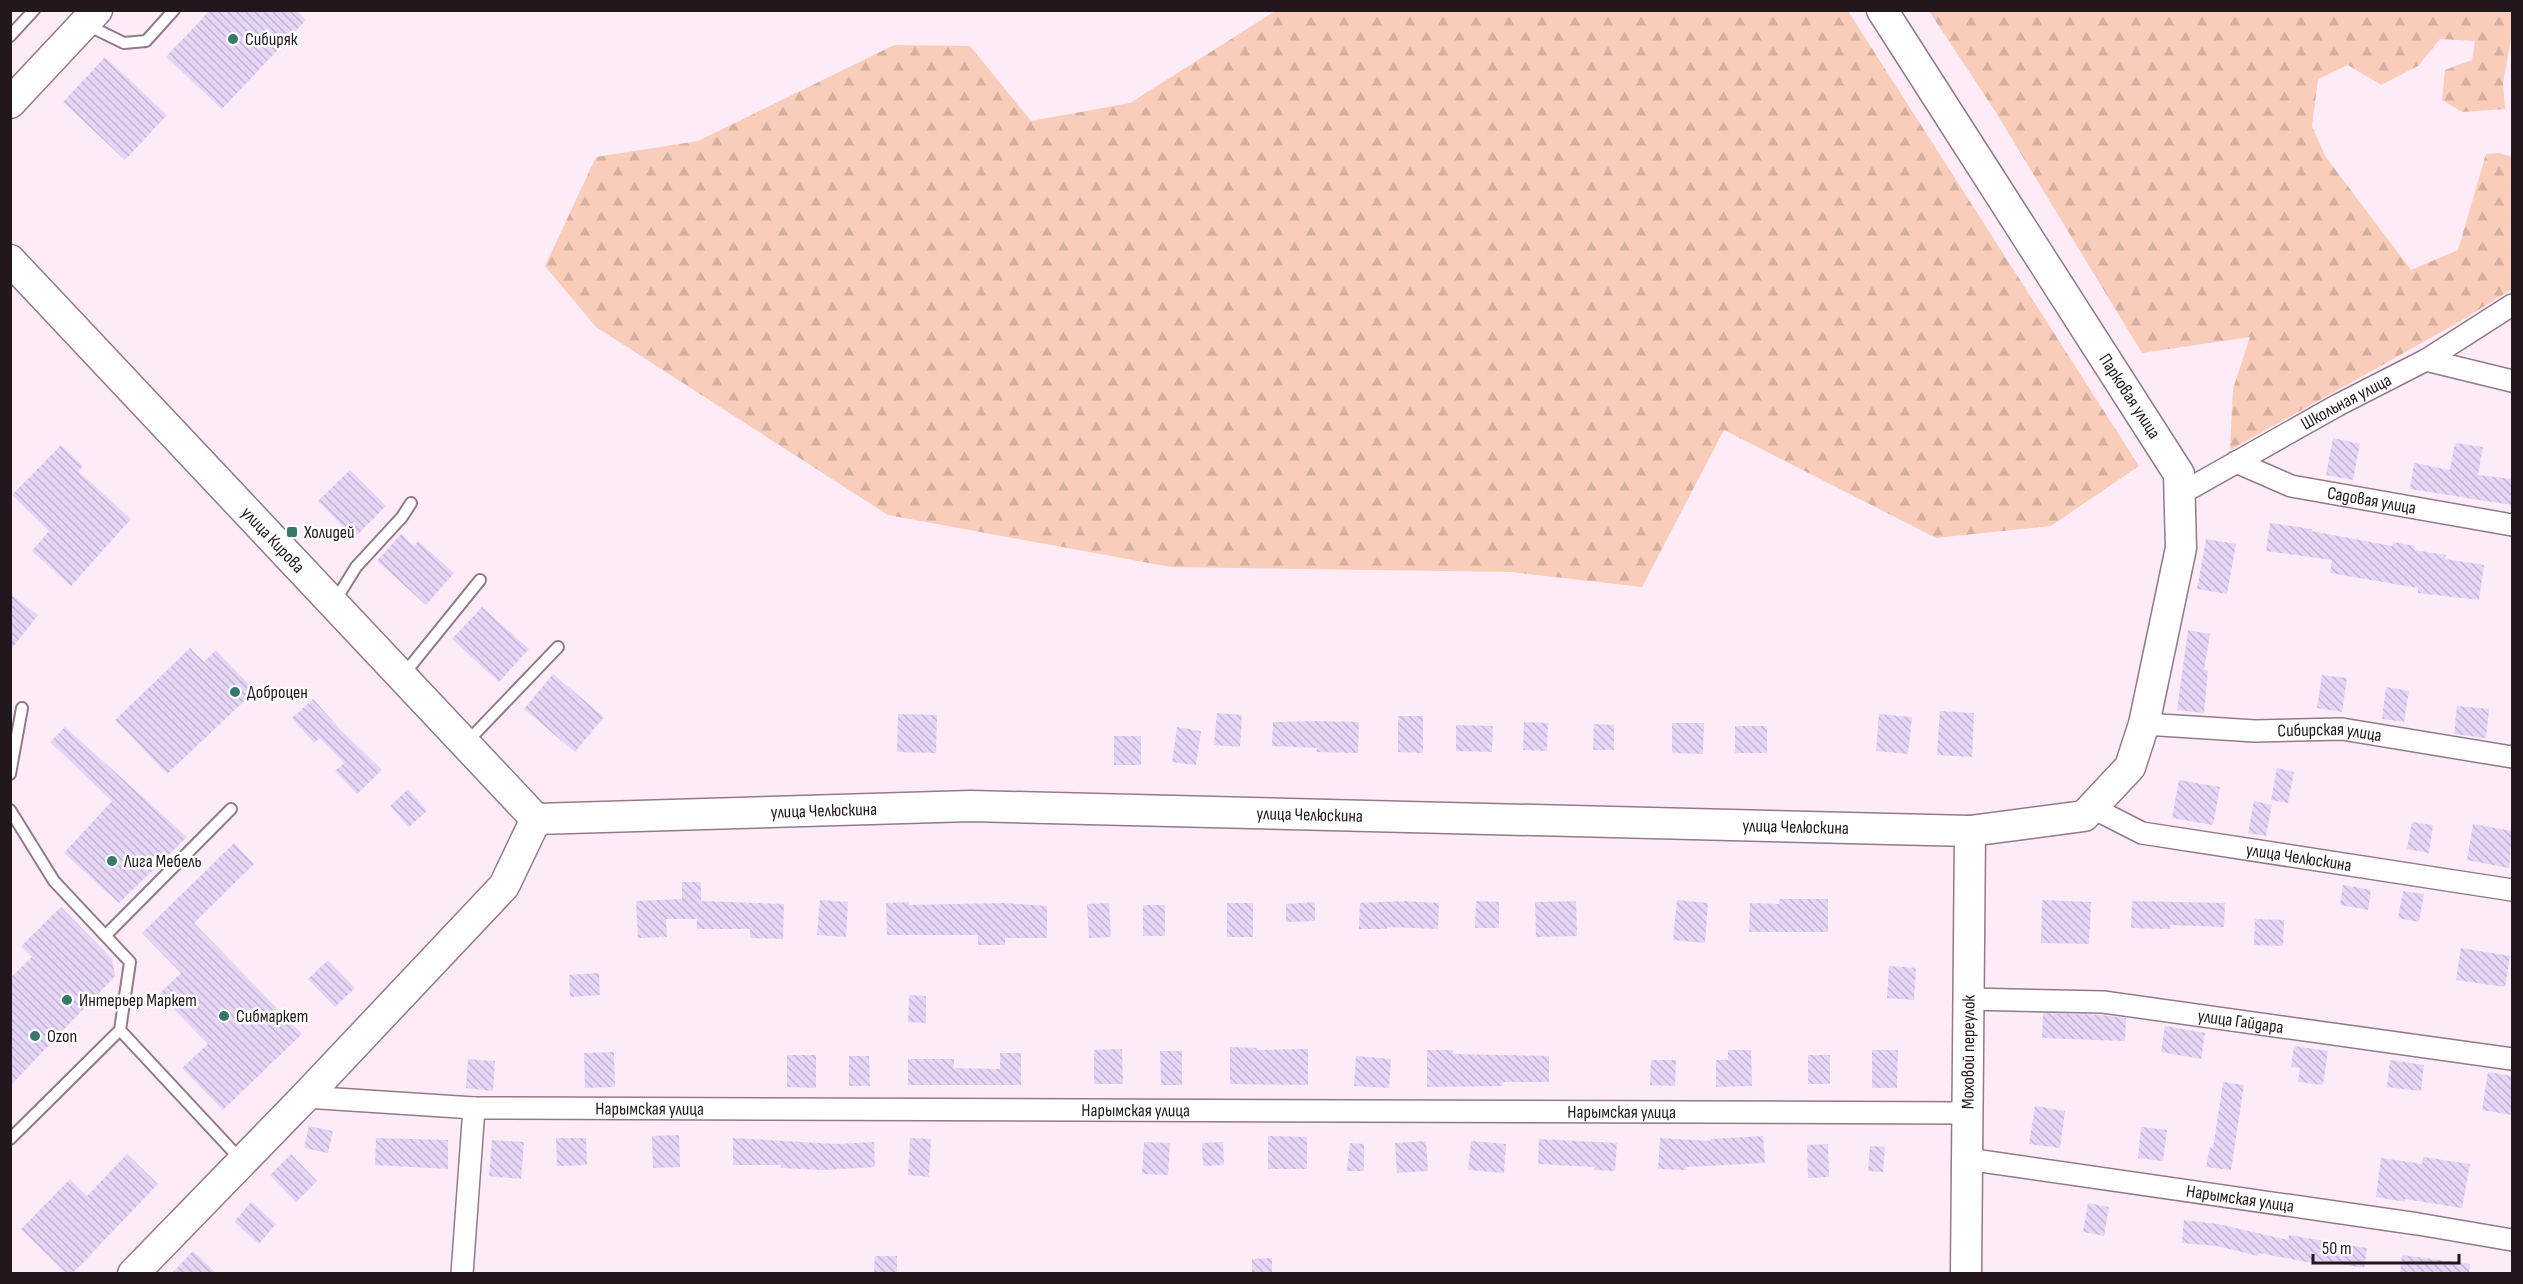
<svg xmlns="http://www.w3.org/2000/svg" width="2523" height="1284" viewBox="0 0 2523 1284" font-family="'Sofia Sans Condensed',sans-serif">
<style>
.forest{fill:url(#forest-firs)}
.building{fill:url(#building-back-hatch)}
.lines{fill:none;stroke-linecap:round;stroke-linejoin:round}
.lane-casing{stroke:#937989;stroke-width:14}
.street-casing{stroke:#937989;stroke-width:24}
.secondary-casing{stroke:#937989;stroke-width:33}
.lane{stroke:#fff;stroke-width:10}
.street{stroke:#fff;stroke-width:21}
.secondary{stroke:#fff;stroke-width:30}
.poi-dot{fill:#36796b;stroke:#fff;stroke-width:2}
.labels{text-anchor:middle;stroke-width:5;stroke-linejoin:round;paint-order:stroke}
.poi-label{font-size:18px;fill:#21171d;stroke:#fff;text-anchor:start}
.street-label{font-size:18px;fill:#21171d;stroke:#fff}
</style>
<defs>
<pattern id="forest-firs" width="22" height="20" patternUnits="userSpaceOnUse" patternTransform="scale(1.5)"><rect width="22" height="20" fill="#f9cdb9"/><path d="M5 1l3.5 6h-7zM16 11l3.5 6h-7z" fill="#d5af9f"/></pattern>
<pattern id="building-back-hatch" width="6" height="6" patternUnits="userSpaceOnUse" patternTransform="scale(1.5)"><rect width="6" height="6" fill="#e5d5f6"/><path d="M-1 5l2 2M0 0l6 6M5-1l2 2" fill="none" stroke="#c4b6d2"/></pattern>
</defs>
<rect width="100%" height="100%" fill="#fdecf7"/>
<path class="forest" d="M1275,11H1848L2139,466L2051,526L1936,538L1724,430L1642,587L1511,572L1171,567L888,515L596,327L545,266L596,157L698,141L894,45L970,46L1031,121L1130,103Z
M1929,11H2512V33L2503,83L2505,109L2462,112L2442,100L2445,70L2472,60L2475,41L2440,39L2418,66L2381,85L2348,65L2318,79L2312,126L2325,156L2411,270L2458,250L2486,154L2499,153L2512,157V289L2459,322L2230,450L2233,389L2250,337L2142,353L1995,111Z"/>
<path class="building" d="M210,10H296L306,20L222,109L166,57Z
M105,57L167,115L125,160L63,102Z
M2333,438L2360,444L2353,480L2326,475Z
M2455,443L2483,447L2478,475L2512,479V505L2410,489L2414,463L2450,470Z
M61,445L83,466L78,471L131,519L71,586L32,551L49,531L12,495Z
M350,470L386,506L354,538L318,501Z
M2270,523L2312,529L2311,531L2392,546L2393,542L2415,546L2414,550L2446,555L2445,559L2484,565L2479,600L2418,593V588L2330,573L2332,560L2266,551Z
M401,534L414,546L418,541L454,573L426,605L377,561Z
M2206,539L2236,544L2227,594L2197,589Z
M10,594L38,615L10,651Z
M482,607L529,649L499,682L452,639Z
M2188,630L2210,634L2204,670H2208L2204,713L2177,710Z
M190,648L204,662L216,650L255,691L167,774L115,720Z
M553,674L604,717L575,752L524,709Z
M2322,675L2347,678L2342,712L2317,708Z
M2386,687L2409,691L2404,722L2382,719Z
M313,699L340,729L382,770L357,794L335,771L344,763L320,738L314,743L292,718Z
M2457,706L2489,709L2486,738L2454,734Z
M1940,711L1974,713L1972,757L1937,755Z
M1217,713L1242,715L1240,747L1214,745Z
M898,714L937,715L936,753L897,752Z
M1879,714L1912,717L1908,754L1876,751Z
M1398,716H1423V753L1398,752Z
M1317,721L1359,722L1358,753L1317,752V748L1272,746L1273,722Z
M1524,722L1548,723L1547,751L1523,750Z
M1672,723H1704L1703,754L1672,753Z
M1594,724L1614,725V750H1593Z
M1456,725L1493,726L1492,752L1456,751Z
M1735,726H1767V753H1735Z
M65,727L187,837L119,903L64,853L112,801L50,742Z
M1177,727L1201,731L1196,765L1172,762Z
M1114,736H1141V765H1114Z
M2277,768L2294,772L2288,803L2271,800Z
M2179,780L2220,787L2213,825L2172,818Z
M408,789L427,811L409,827L390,806Z
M2254,801L2272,805L2266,836L2248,833Z
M2412,822L2433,825L2429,853L2407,849Z
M2473,824L2512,831L2509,868L2467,860Z
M234,843L254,864L194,923L302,1034L223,1110L182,1068L208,1044L159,994L181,973L142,933Z
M682,882H701V901L784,904L783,939L750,938V929H697V919H666L667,937L638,938L636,901L682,899Z
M2343,885L2371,890L2368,910L2340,905Z
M2403,891L2424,894L2419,922L2398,918Z
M1779,899H1828V932H1749L1750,903L1779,904Z
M820,900L848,902L846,937L817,935Z
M1677,900L1708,903L1705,943L1673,940Z
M2042,900L2091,902L2089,944L2041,943Z
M1404,901L1439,903L1438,929L1387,927V929H1359L1360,903Z
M1476,901L1499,902V928H1475Z
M1576,901L1577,936L1536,937L1535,902Z
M2132,901L2225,903L2224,927L2170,925V929L2131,928Z
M909,902V905L1005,903L1047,906V938H1005V945H978V935H887L886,903Z
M1315,902V921L1286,922V904Z
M1109,903L1111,937L1089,938L1087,904Z
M1227,903H1253V937H1227Z
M1143,905H1165V936H1143Z
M61,907L112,959L115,976L10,1086V978L32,957L21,946Z
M2255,919L2284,920L2283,946L2254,945Z
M2461,948L2510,956L2505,987L2456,980Z
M328,960L355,988L335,1007L308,979Z
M1889,966L1916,968L1914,1000L1887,998Z
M599,973L600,995L570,997L569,975Z
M909,995L926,996V1023L908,1022Z
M2043,1013L2102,1015L2126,1018L2125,1041L2042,1038Z
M2165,1026L2205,1033L2201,1059L2161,1052Z
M2294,1046L2328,1051L2323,1085L2298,1082L2300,1068L2291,1067Z
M1230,1047L1257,1048V1050L1308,1049V1085L1230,1084Z
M1122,1049L1123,1084H1094V1050Z
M1427,1050H1453V1054L1549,1056V1082H1502V1086L1427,1087Z
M1728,1050H1751L1752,1086L1716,1087V1060H1728Z
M1872,1050H1898L1897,1088H1872Z
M1160,1051H1182V1085H1161Z
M614,1052L615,1087L585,1088L584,1053Z
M1000,1053H1021V1085H908V1059H954V1068L1000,1069Z
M787,1055H816V1088L787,1087Z
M1808,1055H1830V1084H1808Z
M849,1056H869L870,1086H849Z
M1356,1056L1391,1059L1389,1088L1354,1086Z
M468,1059L495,1061L493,1091L466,1088Z
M1651,1060H1676L1675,1086L1650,1085Z
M2390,1060L2424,1065L2421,1091L2387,1087Z
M2488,1072L2512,1076V1115L2482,1110Z
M2223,1082L2244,1085L2231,1170L2206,1167L2210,1147L2213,1148Z
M2035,1106L2065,1111L2060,1148L2029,1144Z
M309,1126L333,1131L328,1153L304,1148Z
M2141,1127L2167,1130L2163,1161L2138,1158Z
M679,1135L680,1167L653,1168L652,1136Z
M1268,1136L1307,1137V1169H1268Z
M1763,1136L1765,1163L1686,1167V1170L1658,1169L1660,1138L1710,1141V1139Z
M376,1138L448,1140V1169L375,1165Z
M556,1138H586L587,1165L557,1166Z
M733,1138L836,1144L874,1142L875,1167L823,1170L781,1168V1165H733Z
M910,1138L931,1139L929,1177L908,1175Z
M1539,1139L1617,1143L1615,1171L1594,1170V1167L1538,1164Z
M492,1140L524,1142L521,1179L489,1176Z
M1426,1141L1428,1171L1397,1173L1395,1143Z
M1471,1141L1506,1144L1504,1173L1468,1170Z
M1144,1142L1170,1143L1168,1175L1142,1174Z
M1223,1142L1224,1165L1203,1166L1202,1143Z
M1350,1143L1364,1144V1171H1347Z
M1828,1144L1829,1177L1808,1178L1807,1145Z
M1870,1146L1885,1147L1883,1172L1868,1171Z
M127,1154L158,1184L72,1274H67L21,1229L70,1179L87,1196Z
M291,1154L317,1181L296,1202L270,1175Z
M2423,1157L2470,1164L2462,1208L2405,1199V1202L2376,1197L2381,1158L2422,1164Z
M251,1202L276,1224L259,1244L234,1222Z
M2088,1203L2109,1207L2104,1236L2083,1232Z
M2184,1220L2218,1224L2288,1240L2289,1235L2367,1248L2364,1268L2318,1260L2317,1264L2259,1253L2258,1256L2217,1246L2182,1243Z
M193,1251L217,1274H171Z
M2402,1255L2470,1264L2469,1274H2400Z
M875,1256H897V1274H874Z
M1272,1258V1274H1252V1259Z"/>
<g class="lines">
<defs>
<path id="lane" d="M87,25L124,43L146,41L174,10
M10,36L34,10
M335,601L356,567L402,517L411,503
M404,674L480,580
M466,743L558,647
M10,774L22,708
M10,810L54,881L130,962L120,1030
M106,935L231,809
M10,1139L120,1030L241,1160"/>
<g id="street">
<path d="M2426,360L2512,381"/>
<path id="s1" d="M2236,462L2291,486L2512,525"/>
<path id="s2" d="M2180,494L2338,405L2426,360L2512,305"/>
<path id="s3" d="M2144,724L2255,731L2342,729L2512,757"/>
<path id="s4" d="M2091,807L2142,833L2512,890"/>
<path id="s5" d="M1969,999L2103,1002L2512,1059"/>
<path id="s6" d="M305,1097L474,1108L1968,1113"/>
<path id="s7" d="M1967,1159L2418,1224L2512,1240"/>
<path d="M462,1274L474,1108"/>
</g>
<g id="secondary">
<path d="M10,103L97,10"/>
<path id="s8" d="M10,260L536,819"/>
<path id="s9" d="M536,819L971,806L1970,831L2084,816L2130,767L2144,724L2181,548L2179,474L1882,10"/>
<path d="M133,1274L305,1097L504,886L536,819"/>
<path id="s10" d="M1966,1274L1970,831"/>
</g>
</defs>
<use href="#lane" class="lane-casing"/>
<use href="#street" class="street-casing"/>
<use href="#secondary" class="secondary-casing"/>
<use href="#lane" class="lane"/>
<use href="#street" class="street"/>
<use href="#secondary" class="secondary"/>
</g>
<g class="poi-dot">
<circle cx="233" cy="39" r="6"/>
<rect x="286" y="526" width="12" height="12" rx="3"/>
<circle cx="235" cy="692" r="6"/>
<circle cx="112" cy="861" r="6"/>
<circle cx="67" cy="1000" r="6"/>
<circle cx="224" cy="1016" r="6"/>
<circle cx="35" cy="1036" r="6"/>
</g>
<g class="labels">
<g class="poi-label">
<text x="245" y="45">Сибиряк</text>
<text x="304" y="538">Холидей</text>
<text x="247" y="698">Доброцен</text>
<text x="124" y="867">Лига Мебель</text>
<text x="79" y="1006">Интерьер Маркет</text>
<text x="236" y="1022">Сибмаркет</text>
<text x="47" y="1042">Ozon</text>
</g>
<g class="street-label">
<text transform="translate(2130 396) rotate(57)" y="6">Парковая улица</text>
<text dy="6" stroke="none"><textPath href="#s2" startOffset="190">Школьная улица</textPath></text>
<text dy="6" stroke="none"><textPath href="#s1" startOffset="142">Садовая улица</textPath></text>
<text dy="6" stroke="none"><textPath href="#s8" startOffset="384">улица Кирова</textPath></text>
<text dy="6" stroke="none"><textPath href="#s3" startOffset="186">Сибирская улица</textPath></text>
<text dy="6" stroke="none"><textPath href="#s9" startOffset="288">улица Челюскина</textPath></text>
<text dy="6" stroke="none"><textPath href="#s9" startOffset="774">улица Челюскина</textPath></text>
<text dy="6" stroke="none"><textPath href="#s9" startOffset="1260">улица Челюскина</textPath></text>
<text dy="6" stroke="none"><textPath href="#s4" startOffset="216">улица Челюскина</textPath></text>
<text dy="6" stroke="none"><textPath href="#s5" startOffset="273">улица Гайдара</textPath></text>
<text dy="6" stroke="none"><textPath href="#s10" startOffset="222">Моховой переулок</textPath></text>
<text dy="6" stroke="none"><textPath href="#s6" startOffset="345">Нарымская улица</textPath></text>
<text dy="6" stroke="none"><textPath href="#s6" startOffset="831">Нарымская улица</textPath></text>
<text dy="6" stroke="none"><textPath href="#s6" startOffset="1317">Нарымская улица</textPath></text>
<text dy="6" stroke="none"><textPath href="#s7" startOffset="276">Нарымская улица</textPath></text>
</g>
</g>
<rect width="2523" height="1284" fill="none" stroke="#21171d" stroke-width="24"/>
<path d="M2313 1254v9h146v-9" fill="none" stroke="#21171d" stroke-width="3"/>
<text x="2322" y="1254" font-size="18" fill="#21171d" stroke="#ffffff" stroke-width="4.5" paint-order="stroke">50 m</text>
</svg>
